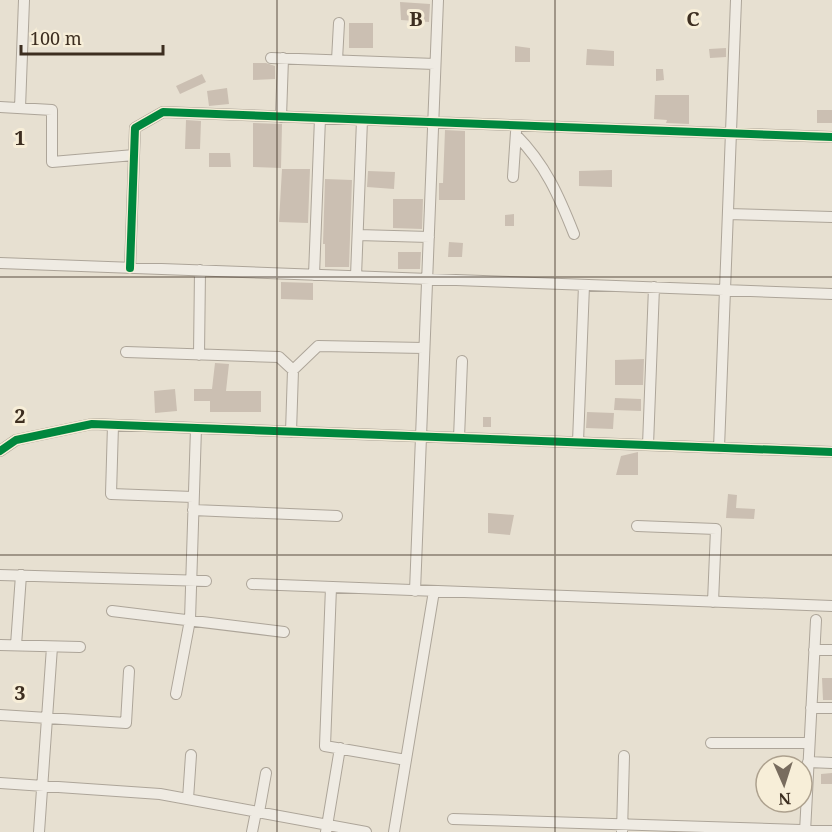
<svg xmlns="http://www.w3.org/2000/svg" width="832" height="832" viewBox="0 0 832 832" font-family="'Noto Serif',serif">
<style>
.building{fill:#cbbfb2}
.lines{fill:none;stroke-linecap:round;stroke-linejoin:round}
.minor-casing{stroke:#ada599;stroke-width:12}
.minor{stroke:#efebe3;stroke-width:10}
.cycleway-casing{stroke:#f7eed8;stroke-width:11}
.cycleway{stroke:#00873e;stroke-width:8}
.grid{fill:none;stroke:#3d2e20;stroke-width:1.5;stroke-opacity:0.55}
.grid-label{font-size:20px;text-anchor:middle;font-weight:bold;fill:#3d2e20;stroke:#f7eed8;stroke-width:6;stroke-linejoin:round;paint-order:stroke}
</style>
<rect width="100%" height="100%" fill="#e7e0d1"/>
<path class="building" d="M400,2L430,4L429,22L401,20Z
M349,23H373V48H349Z
M515,46L530,48V62H515Z
M726,48V57L710,58L709,49Z
M587,49L614,51V66L586,65Z
M253,63H266L275,66V79L253,80Z
M656,69H663L664,80L656,81Z
M202,74L206,82L180,94L176,86Z
M227,88L229,104L209,106L207,91Z
M655,95H689V124L666,123L667,120L654,119Z
M817,110H832V123H817Z
M186,120L201,121L200,149H185Z
M253,123L282,124L281,168L253,167Z
M445,130L465,131V200H439V183H443Z
M209,153H230L231,167H209Z
M282,169H310L308,223L279,222Z
M612,170V187L579,186V171Z
M368,171L395,172L394,189L367,187Z
M325,179L352,180L349,267H325V244H323Z
M393,199H423L422,229L393,228Z
M514,214V226H505V215Z
M449,242L463,243L462,257H448Z
M398,252H421L420,269H398Z
M281,282L313,283V300L281,299Z
M644,359L643,385H615V360Z
M215,363L229,364L226,391H261V412H210V401H194V389H212Z
M175,389L177,411L155,413L154,391Z
M615,398L641,399V411L614,410Z
M587,412L614,413L613,429L586,428Z
M483,417H491V427H483Z
M638,452V475H616L621,456Z
M728,494L737,495L736,508L755,509L754,519L726,518Z
M488,513L514,515L510,535L488,533Z
M822,678H832V700H823Z
M832,773V784H821V774Z"/>
<g class="lines">
<defs>
<path id="minor" d="M271,58L435,64
M337,60L339,23
M0,107L52,110V162L134,155
M20,108L24,0
M281,117L283,58
M516,135C545,164 559,196 574,234
M513,177L516,132
M728,214L832,217
M358,235L429,237
M0,263L832,294
M130,268L135,128L163,112L832,137
M314,275L320,118
M356,276L362,120
M126,352L279,357L293,370
M199,355L200,270
M113,425L111,494L193,497
M291,432L293,370L318,346L424,348
M459,438L462,361
M578,442L584,285
M648,445L654,287
M719,448L736,0
M0,451L16,440L92,424L832,452
M193,510L337,516
M637,526L716,529L713,602
M0,575L206,581
M252,584L832,606
M331,587L325,746L406,760
M415,591L438,0
M112,611L284,632
M0,645L80,647
M16,645L21,575
M814,650H832
M176,694L190,620L196,428
M811,708H832
M0,715L126,723L129,671
M711,743H809
M808,762L832,763
M0,783L160,794L366,832
M188,799L191,755
M259,812L266,773
M453,819L832,831
M39,832L52,647
M252,832L256,812
M326,832L340,748
M394,832L434,591
M622,832L624,756
M805,832L816,620"/>
</defs>
<use href="#minor" class="minor-casing"/>
<use href="#minor" class="minor"/>
<defs>
<path id="cycleway" d="M130,268L135,128L163,112L832,137
M0,451L16,440L92,424L832,452"/>
</defs>
<use href="#cycleway" class="cycleway-casing"/>
<use href="#cycleway" class="cycleway"/>
</g>
<path class="grid" d="M277,0V832M555,0V832M0,277H832M0,555H832"/>
<g class="grid-label">
<text x="416" y="26">B</text>
<text x="693" y="26">C</text>
<text x="20" y="145">1</text>
<text x="20" y="423">2</text>
<text x="20" y="700">3</text>
</g>
<g transform="translate(784 784) rotate(177)"><circle r="28" fill="#f7eed8" stroke="#ada18e" stroke-width="1.5"/>
<path d="M0-4.5L10 22L0 15L-10 22Z" fill="#786c5e"/>
<text y="-9" font-size="16" font-weight="bold" text-anchor="middle" fill="#3d2e20">N</text>
</g>
<path d="M21 45v9h142v-9" fill="none" stroke="#3d2e20" stroke-width="3"/>
<text x="30" y="45" font-size="18" fill="#3d2e20" stroke="#f7eed8" stroke-width="4.5" paint-order="stroke">100 m</text>
</svg>
